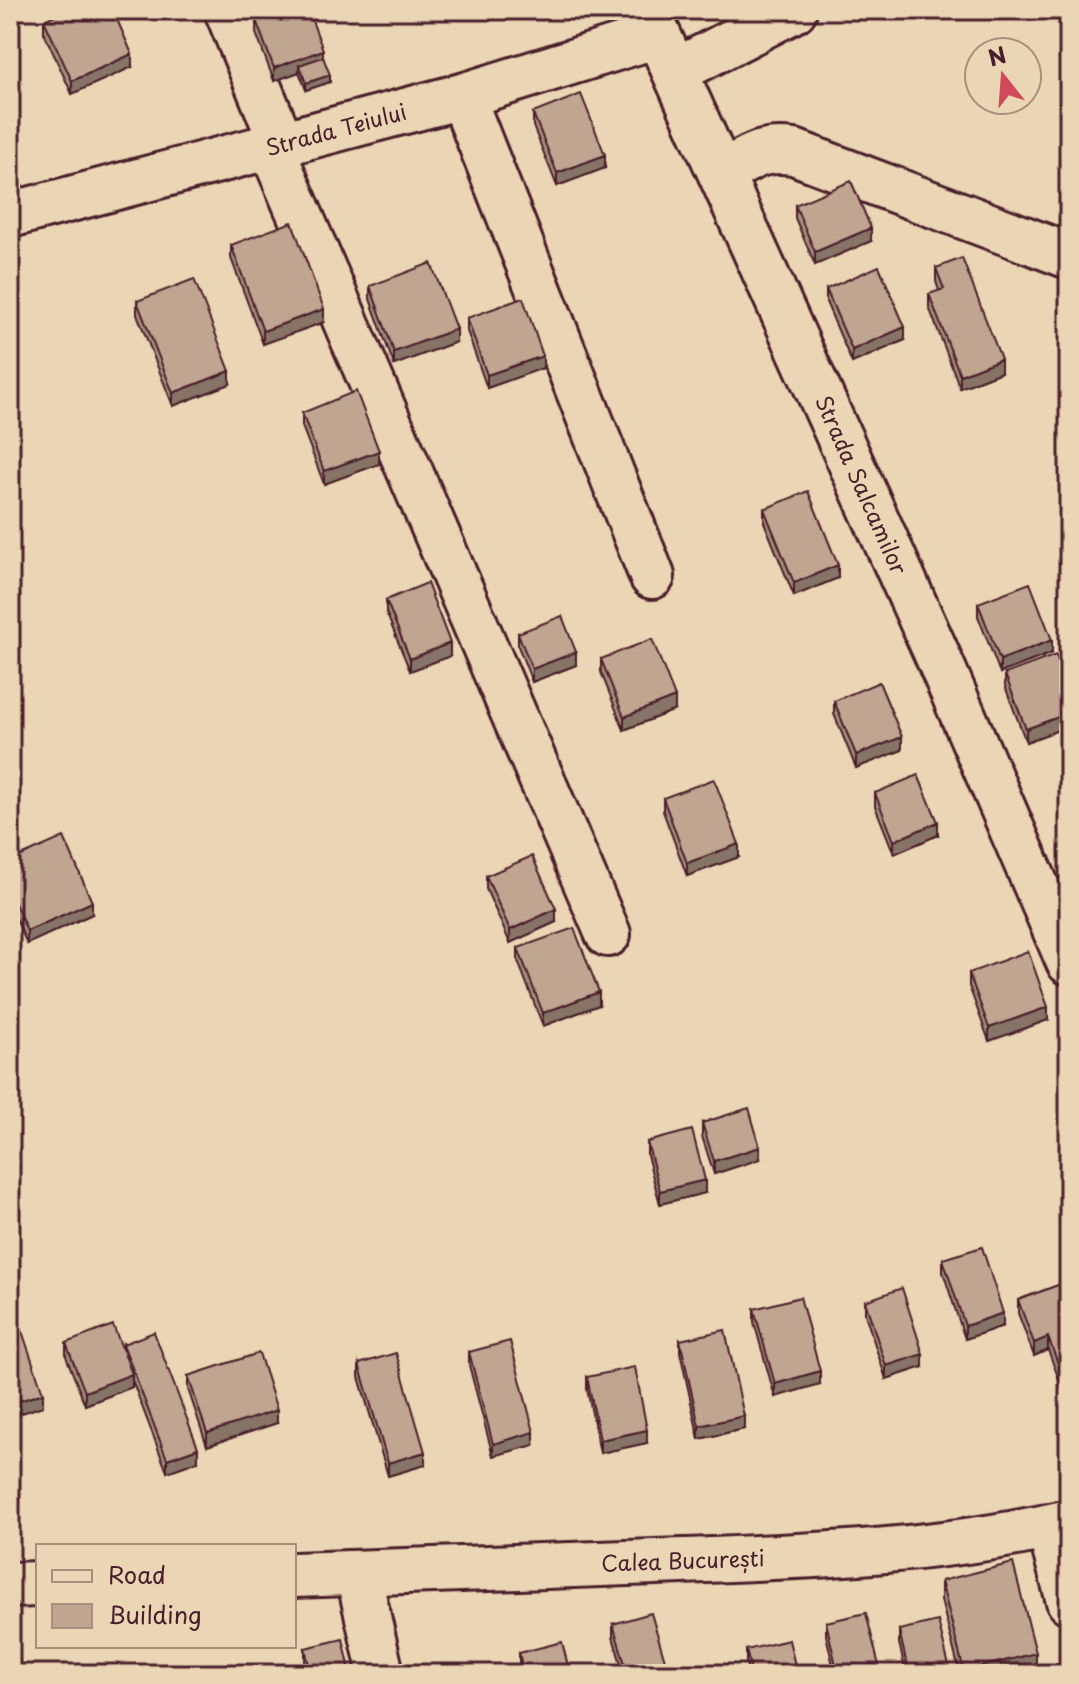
<svg xmlns="http://www.w3.org/2000/svg" width="1079" height="1684" viewBox="0 0 1079 1684" font-family="'Playpen Sans',sans-serif">
<style>
.lines{fill:none;stroke-linecap:round;stroke-linejoin:round}
.minor-casing{stroke:#4a1f2b;stroke-width:50}
.major-casing{stroke:#4a1f2b;stroke-width:50}
.minor{stroke:#ead6b4;stroke-width:44}
.major{stroke:#ead6b4;stroke-width:44}
.wall{fill:#a58e7d;stroke:#4a1f2b;stroke-width:2}
.shaded-wall{fill:#867466;stroke:#4a1f2b;stroke-width:2}
.building{fill:#c0a591;stroke:#4a1f2b;stroke-width:2}
.labels{text-anchor:middle;stroke-width:6;stroke-linejoin:round;paint-order:stroke}
.street-label{font-size:22px;fill:#4a1f2b;stroke:#ead6b4}
</style>
<rect width="100%" height="100%" fill="#ead6b4"/>
<filter id="ink" filterUnits="userSpaceOnUse"><feTurbulence type="fractalNoise" baseFrequency=".0125" numOctaves="2"/><feDisplacementMap in="SourceGraphic" scale="16" xChannelSelector="R" yChannelSelector="G"/><feConvolveMatrix kernelMatrix="1 2 1 2 8 2 1 2 1" color-interpolation-filters="sRGB"/></filter>
<g filter="url(#ink)">
<g class="lines">
<defs>
<path id="minor" d="M227,10L282,144
M647,10L935,650L1069,962
M676,71L794,10
M462,96L652,576
M271,147L608,934
M721,174C749,159 760,147 794,152L1069,256
M10,215L462,96L658,35
M1049,1527L1069,1601
M358,1573L381,1674"/>
<path id="major" d="M294,1575C424,1570 553,1566 683,1561C811,1556 943,1552 1069,1522
M10,1585L38,1584"/>
</defs>
<use href="#minor" class="minor-casing"/>
<use href="#major" class="major-casing"/>
<use href="#minor" class="minor"/>
<use href="#major" class="major"/>
</g>
<path class="wall" d="M44,20L132,67L72,94L44,33Z
M256,20L323,57L330,82L306,90L299,72L274,81L256,33Z
M533,113L605,168L557,186L533,126Z
M795,205L871,241L815,265L795,218Z
M231,245L324,322L263,344L231,258Z
M936,268L1001,372L960,388L929,307V294L939,291L936,281Z
M370,286L456,342L394,365L370,299Z
M826,289L905,340L852,363L826,302Z
M137,301L230,384L173,406L137,314Z
M467,318L543,368L487,388L467,331Z
M302,413L379,464L324,484L302,426Z
M764,509L838,578L794,596L764,522Z
M386,600L450,656L410,671L386,612Z
M978,603L1052,653L1000,673L978,616Z
M518,633L576,665L532,682L518,646Z
M601,659L675,710L624,730L601,672Z
M1005,674L1069,690V726L1026,742L1005,686Z
M834,701L902,750L856,768L834,714Z
M875,793L938,835L894,854L875,806Z
M663,798L739,857L687,876L663,811Z
M10,861L92,914L27,944L10,905Z
M486,876L556,922L510,943L486,889Z
M518,948L599,1005L543,1026L518,961Z
M969,973L1048,1020L989,1041L969,986Z
M702,1123L760,1159L714,1174L702,1136Z
M647,1142L705,1193L660,1204L647,1155Z
M943,1259L1003,1326L965,1339L943,1272Z
M1069,1281V1406L1048,1350L1034,1356L1018,1313V1300Z
M865,1301L923,1367L886,1379L865,1314Z
M754,1309L820,1384L775,1397L754,1322Z
M680,1340L744,1429L699,1439L680,1352Z
M66,1343L123,1352V1344L198,1461L167,1472L132,1380V1387L85,1405L66,1356Z
M469,1352L534,1445L493,1456L469,1365Z
M359,1364L425,1465L388,1476L359,1377Z
M188,1376L277,1423L207,1446L188,1389Z
M587,1377L647,1443L600,1453L587,1389Z
M941,1581L1036,1672L1027,1674H960L941,1600Z
M826,1622L881,1674H835L826,1635Z
M613,1624L669,1674H624L613,1637Z
M899,1630L951,1674H906L899,1643Z
M305,1648L351,1674H308L305,1661Z
M746,1650L797,1674H749L746,1663Z
M519,1653L570,1674H521L519,1666Z"/>
<path class="shaded-wall" d="M470,10H483L470,14Z
M323,50V63L299,65V72L274,81V68Z
M132,54V67L72,94V81Z
M330,75V82L306,90V83Z
M605,155V168L557,186V173Z
M871,228V241L815,265V252Z
M324,309V322L263,344V331Z
M905,327V340L852,363V350Z
M456,329V342L394,365V352Z
M543,356V368L487,388V375Z
M1001,359V372L960,388V375Z
M230,371V384L173,406V393Z
M379,451V464L324,484V471Z
M838,565V578L794,596V583Z
M1052,640V653L1000,673V660Z
M450,643V656L410,671V659Z
M576,652V665L532,682V669Z
M675,697V710L624,730V717Z
M1069,713V726L1026,742V729Z
M902,737V750L856,768V755Z
M938,822V835L894,854V841Z
M739,844V857L687,876V863Z
M92,902V914L27,944V931Z
M556,909V922L510,943V930Z
M599,992V1005L543,1026V1013Z
M1048,1007V1020L989,1041V1028Z
M760,1147V1159L714,1174V1161Z
M705,1180V1193L660,1204V1191Z
M1003,1313V1326L965,1339V1326Z
M1048,1337V1350L1034,1356V1343Z
M923,1354V1367L886,1379V1366Z
M820,1371V1384L775,1397V1384Z
M132,1374V1387L85,1405V1392Z
M43,1393V1406L10,1417V1404Z
M277,1410V1423L207,1446V1433Z
M744,1416V1429L699,1439V1426Z
M647,1430V1443L600,1453V1440Z
M534,1432V1445L493,1456V1444Z
M198,1448V1461L167,1472V1459Z
M425,1452V1465L388,1476V1463Z
M1036,1653V1672L1027,1674H964V1671Z"/>
<path class="building" d="M66,10H113L132,54L72,81L44,20Z
M282,10H308L323,50L274,68L256,20Z
M323,57L330,75L306,83L299,65Z
M581,94L605,155L557,173L533,113Z
M851,181L871,228L815,252L795,205Z
M292,222L324,309L263,331L231,245Z
M962,258L1001,359L960,375L929,294L944,289L936,268Z
M431,263L456,329L394,352L370,286Z
M879,266L905,327L852,350L826,289Z
M194,279L230,371L173,393L137,301Z
M523,298L543,356L487,375L467,318Z
M356,391L379,451L324,471L302,413Z
M808,491L838,565L794,583L764,509Z
M427,583L450,643L410,659L386,600Z
M1030,583L1052,640L1000,660L978,603Z
M562,616L576,652L532,669L518,633Z
M652,639L675,697L624,717L601,659Z
M1056,655L1069,690V713L1026,729L1005,674Z
M879,682L902,737L856,755L834,701Z
M918,775L938,822L894,841L875,793Z
M714,779L739,844L687,863L663,798Z
M64,837L92,902L27,931L10,892V861Z
M532,856L556,909L510,930L486,876Z
M574,928L599,992L543,1013L518,948Z
M1028,951L1048,1007L989,1028L969,973Z
M749,1108L760,1147L714,1161L702,1123Z
M692,1130L705,1180L660,1191L647,1142Z
M982,1247L1003,1313L965,1326L943,1259Z
M1069,1281V1393L1048,1337L1034,1343L1018,1300Z
M902,1288L923,1354L886,1366L865,1301Z
M800,1297L820,1371L775,1384L754,1309Z
M113,1325L132,1374L85,1392L66,1343Z
M21,1328L43,1393L10,1404V1332Z
M725,1330L744,1416L699,1426L680,1340Z
M154,1332L198,1448L167,1459L123,1344Z
M510,1341L534,1432L493,1444L469,1352Z
M259,1353L277,1410L207,1433L188,1376Z
M396,1353L425,1452L388,1463L359,1364Z
M635,1367L647,1430L600,1440L587,1377Z
M1013,1563L1036,1653L964,1671L941,1581Z
M651,1613L669,1674H628L613,1624Z
M866,1613L881,1674H838L826,1622Z
M938,1621L951,1674H909L899,1630Z
M343,1639L351,1674H311L305,1648Z
M789,1640L797,1674H752L746,1650Z
M562,1642L570,1674H524L519,1653Z
M57,1671L58,1674H46Z"/>
</g>
<g class="labels">
<g class="street-label">
<text transform="translate(336 130) rotate(-15)" y="8">Strada Teiului</text>
<text transform="translate(861 485) rotate(66)" y="8">Strada Salcamilor</text>
<text transform="translate(683 1561) rotate(-2)" y="8">Calea București</text>
</g>
</g>
<rect width="1079" height="1684" fill="none" stroke="#ead6b4" stroke-width="40"/>
<rect x="20" y="20" width="1039" height="1644" fill="none" stroke="#4a1f2b" stroke-width="3" filter="url(#ink)"/>
<rect x="36" y="1544" width="260" height="104" fill="#ead6b4" stroke="#aa8d7d" stroke-width="2"/>
<rect x="52" y="1570" width="40" height="12" fill="#ead6b4" stroke="#aa8d7d" stroke-width="2"/>
<text x="108" y="1584" font-size="24" fill="#4a1f2b">Road</text>
<rect x="52" y="1604" width="40" height="24" fill="#c0a591" stroke="#aa8d7d" stroke-width="2"/>
<text x="108" y="1624" font-size="24" fill="#4a1f2b">Building</text>
<g transform="translate(1003 76) rotate(343)"><circle r="38" fill="#ead6b4" stroke="#aa8d7d" stroke-width="2"/>
<path d="M0-6L14 30L0 20L-14 30Z" fill="#d1495b"/>
<text y="-12" font-size="22" font-weight="bold" text-anchor="middle" fill="#4a1f2b">N</text>
</g>
</svg>
